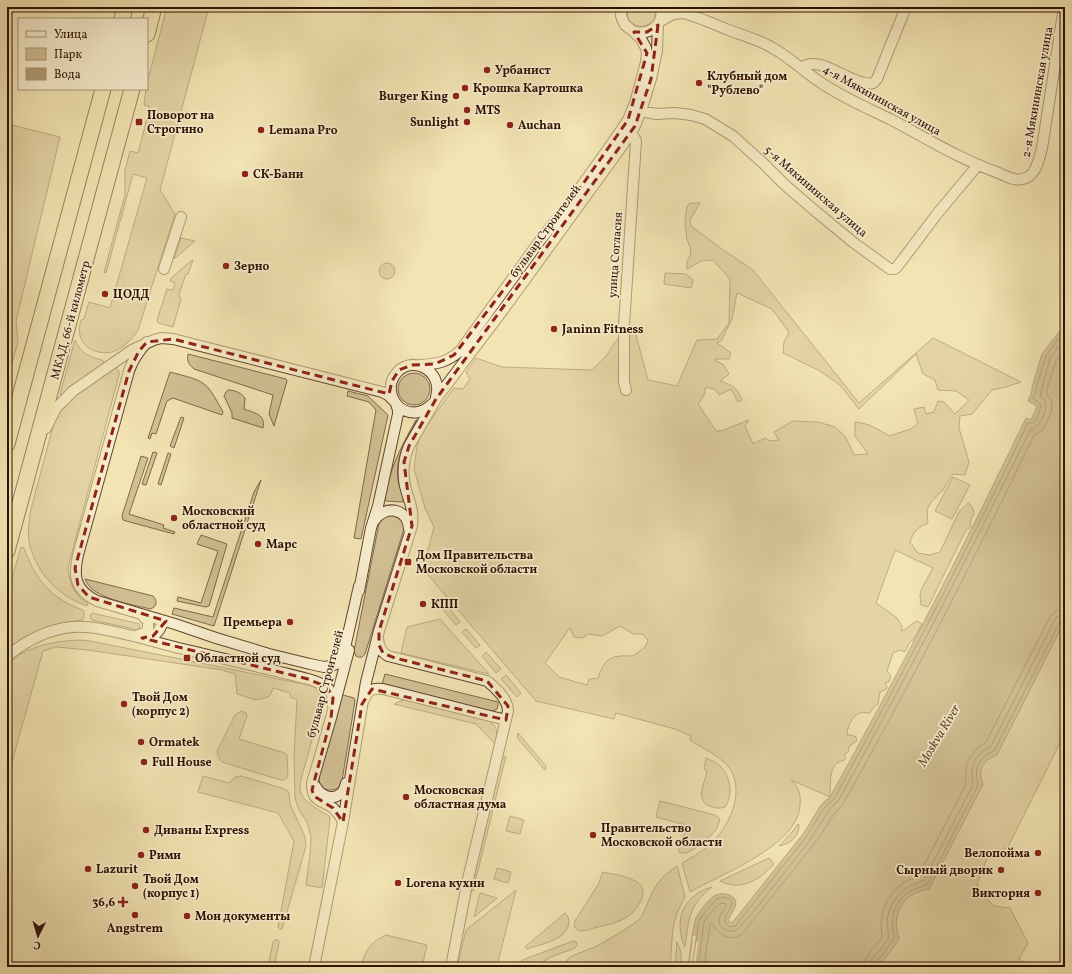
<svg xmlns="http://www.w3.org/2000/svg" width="1072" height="974" viewBox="0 0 1072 974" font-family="Vollkorn,serif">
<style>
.green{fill:#d2c095;stroke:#80684a;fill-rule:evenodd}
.water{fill:#b09c76;stroke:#7c6447}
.pier{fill:#f3e4b3}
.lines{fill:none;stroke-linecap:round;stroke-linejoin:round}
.shore{stroke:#70563b;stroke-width:1}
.minor-casing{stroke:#60452d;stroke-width:12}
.highway-casing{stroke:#2f1000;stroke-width:17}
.minor{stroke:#f7edce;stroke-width:10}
.highway{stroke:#f3e4b3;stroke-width:15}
.marked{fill:none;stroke:#8f2418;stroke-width:3;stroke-dasharray:8 5;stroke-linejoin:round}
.poi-dot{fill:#8f2418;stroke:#f7edce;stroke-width:1.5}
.labels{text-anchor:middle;stroke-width:3.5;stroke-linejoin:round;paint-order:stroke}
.poi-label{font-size:12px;font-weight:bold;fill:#2f1000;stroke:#f7edce;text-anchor:start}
.street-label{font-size:12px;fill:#2f1000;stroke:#f7edce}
.water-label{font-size:13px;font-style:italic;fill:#63482f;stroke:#f7edce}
</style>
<rect width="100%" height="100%" fill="#f3e4b3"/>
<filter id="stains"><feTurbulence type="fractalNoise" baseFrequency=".005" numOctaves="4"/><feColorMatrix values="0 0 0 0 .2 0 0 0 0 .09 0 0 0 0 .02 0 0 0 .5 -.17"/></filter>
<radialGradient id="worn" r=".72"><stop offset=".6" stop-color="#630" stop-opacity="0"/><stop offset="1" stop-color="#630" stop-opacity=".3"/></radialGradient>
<path class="green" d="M167,7H209L160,190L175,214L138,330C132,339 125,347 115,351C102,356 83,350 80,335C78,330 80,325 81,320L84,319L89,302L110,308L147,178L133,174L106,273L104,272L125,195V170L130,151L138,153L150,107L144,105L146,89H147V83Z
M629,7H654C663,32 619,33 629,7Z
M7,124L60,137L16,321L18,342L7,381Z
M690,203H700L690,220L691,226L722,249L753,270L859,403L933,338L1021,382L1006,387L992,390L972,414L960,416L959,428L969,462L965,475L953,474L943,490L931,502L927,510L928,523C918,527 913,532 910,542L918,553L929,555L940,552L959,512L968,503L973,508L974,515L971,518L970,528L966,530L965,532L928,607L921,605L920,596L921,590L933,568L895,550L876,603L897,618L902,626L901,631C908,629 911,624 917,621L922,624L913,640L909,643L905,652L900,650L893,653L887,671L891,676L889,682L885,683L887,687L886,689L880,692L878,704L873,708L870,713C867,713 863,712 860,713C852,715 847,728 847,735H851L856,737L857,741L849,746L848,752L845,754V760C827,763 831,784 830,797L791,780C799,787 801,794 800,805C798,846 721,874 690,892L682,863C691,858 700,853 708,846C729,829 747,790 728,766C720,757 701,747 690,740L691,736L675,729L616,713L614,719L536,701L423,569L434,527L425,508L414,469L417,446L420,435L454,388L463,389L470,379L466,372L476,358L502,367L592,370L607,355L615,342L630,329L636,335L648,380L677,386L697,340L717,339L729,323L730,279L713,260L701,261L687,269V261L690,256L691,249L687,240L685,222L687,206ZM737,293L772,309L789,332L784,342L783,353L820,371L840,385L859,409L916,354L923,374L935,380L938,390L956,391L969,400L955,414L944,402L938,401L934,412L926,414L924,407L914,409L918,423L911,429L889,436C878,429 868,423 855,422V436L868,454L854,455L845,436L835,427L818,422L793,421L774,432L779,440L770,441L765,438L753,444L745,426L749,420L721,431H716L698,404L704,395L706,387L716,390L719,395L731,389L738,402L742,400C736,387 734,386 720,381L729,374L724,365L716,361L715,359H729L731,353L717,343L721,341L732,319ZM620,626L633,634H643L648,641L645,647L633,656C612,655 605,657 598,678L589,679L587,685L559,677L545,663L570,628L574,637L582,638L589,634L602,636Z
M181,238L195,241L174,259Z
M192,260H193L188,274H186L179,294L181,299L173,327L158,323L157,320L167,289L173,290L175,283L170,281L171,278Z
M379 271a8 8 0 1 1 16 0a8 8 0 1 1-16 0Z
M665,273L686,274L693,280L691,288L664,284Z
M75,340C81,353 89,357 102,360L105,363L70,388L62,395L60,394Z
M188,354L286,379L287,381L274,426L269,414L273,395L194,369C188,364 187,361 188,354Z
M115,367L119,371V375L68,567C69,582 74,596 88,604L87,606C59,596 38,575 30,546C27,534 29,521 31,509L56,415L66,399Z
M170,372C183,376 202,378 210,390C215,397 219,405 223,412L222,415L173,398L167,401L156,434L152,433L150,439L148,438Z
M398 389a16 16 0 1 1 32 0a16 16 0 1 1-32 0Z
M228,390C235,390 241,393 245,398L244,409C254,413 266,414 263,428L232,418V413L224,396L226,392Z
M348,391L368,396L388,415L361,539L354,538L376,410L369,402L347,396Z
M181,417L184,418L174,448L170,446Z
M416,420H417C406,440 395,456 398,480C399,487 404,495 403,502H402L386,501C384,497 386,491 387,486C394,460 403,443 416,420Z
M153,452L157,453L146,485L142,484Z
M168,453L171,454L161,485L158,484Z
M141,456L148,458L129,514L164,525L163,528L175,532L174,534L126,521L123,520L122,516Z
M953,477L970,485L952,519L935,511Z
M261,480L214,626L172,614L174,608L213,617L254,492Z
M396,514L404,522V529L365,654C362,658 360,658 356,656L354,651L380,518Z
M201,535L227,544L210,603L209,606L206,607L177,601L178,597L201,603L218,551L197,544Z
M21,547L24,548C35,579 51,599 83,610L84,612V618L82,620L62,623L54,625L7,651V596Z
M85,579L153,596C158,601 157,607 150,609C132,604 92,599 85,579Z
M447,606L460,622L456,625L443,610Z
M92,613L140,624L139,630L92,620L91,619L90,616Z
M440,619L489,674L401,653L407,627Z
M1065,620V701L1060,710L1065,722V733L1008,847L993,853L986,861L977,884L982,894L994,906L1010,908L1028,943L1019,959L1033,967H877L887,956L899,939C891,914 902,893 929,889L983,784C977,771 983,759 997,754Z
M466,629L480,645L476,648L462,632Z
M79,640L90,641L211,665L312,686C319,691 322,696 322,705L301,779C300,785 299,792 303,797C307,803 322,812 329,816L330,819L322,888L306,885L310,854L311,837L307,822L298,808L295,798L294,755L297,700L290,697V693L273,688L271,694L268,697L256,700L237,694L235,674L222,670L88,650L56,647L43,651L7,780V665C11,662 15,658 19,655C38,644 58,641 79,640Z
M486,652L501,669L496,673L482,656Z
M385,674L498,702V705L497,709L493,711H489L382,684Z
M506,675L521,693L517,697L501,679Z
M343,695L354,698L355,701L342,781L338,788C331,791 326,791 320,786L319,777L341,696Z
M406,700L486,719C498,725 498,733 496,745L476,724L394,704L401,701Z
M241,711L246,713L247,716L239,739L285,753L287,755L288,777C285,781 282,780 277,779L222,762C218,757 216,755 218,749L235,715Z
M518,733L546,766L545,770L519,740L517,737Z
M506,756L473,891L472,878L500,762L502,758Z
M706,758C712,761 718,763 722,768C731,778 733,796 725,807C719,809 715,808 709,806C695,800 705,782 707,771L704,769Z
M203,776L229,783L235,777L241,776L282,788L288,791L289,794L290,804L305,837L306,846L282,929H280L278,927L294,841L278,813L198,792Z
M660,801L715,815L720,819C719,822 718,825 717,828C712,836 695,851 685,853C682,854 682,853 679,852C675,839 686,837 689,826L656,817Z
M510,816L524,820L520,834L506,831Z
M798,824L799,825C799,837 790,844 779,846L793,831Z
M769,858L774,864C760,879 742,892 720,881Z
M677,866L685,896C683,903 678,909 676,916C671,932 672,950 670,967L567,966L566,963L568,959L572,956L597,946L618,934L636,922L642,916L652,893L658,883L665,875Z
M497,868L511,872L508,883L494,879Z
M603,872C612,874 627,876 635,881C640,883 643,888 643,893C643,897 641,901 639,904C630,921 611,924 594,928C590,929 581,933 577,930C574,927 574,924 575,921L598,885Z
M712,887C688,906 689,919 685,947C673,921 683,895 712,887Z
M516,890L497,966L495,967H457L466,930Z
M480,893L497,898L474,917Z
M565,913C569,918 570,921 568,927C561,942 540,944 527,949L525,947Z
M386,935L427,945L422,967H360C367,949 368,944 386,935Z
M276,939L279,941V943L274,967H268L273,942Z
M573,941L576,942L577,943V945L575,948L551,957L534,967H512L525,959Z
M677,942L681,952V967H675Z"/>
<path class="water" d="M1065,322V620L997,755C983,759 977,771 983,784L929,889C902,893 891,914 899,939L887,956L877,967H688C690,954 692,929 696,918C700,910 707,901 714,896C718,894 722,893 726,894C743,898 734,910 728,920L732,923L803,834L821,805L825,801L830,797C899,673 964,546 1026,418L1031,420L1037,406L1028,401L1032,391V387L1042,354L1063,327Z"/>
<path class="pier" d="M693,936H696L695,942H698L695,965L690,964L693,940L692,939Z"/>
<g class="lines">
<path class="shore" d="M692,967L699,921L704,913L717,899L723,897L730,899L732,902C731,913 718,919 730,927L735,926L806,837L825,807L834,799C885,706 935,612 982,517C998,487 1012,455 1027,425L1028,423H1033L1036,420L1041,406C1040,402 1035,402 1033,398L1036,392V388L1046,356L1065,330
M698,967L704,922L708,916L714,909L720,904L725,903L726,906C724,910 719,915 719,920C719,930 731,934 738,929L760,904L810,840L829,810L838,801C906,679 969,555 1030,430C1033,429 1036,428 1038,425C1042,421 1047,409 1046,404C1045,400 1042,398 1040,396L1050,358L1065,339
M704,967L710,924H713C718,935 731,942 742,934L807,853L820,836L834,814L843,804C911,683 974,560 1034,435L1041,431L1044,428L1051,413L1052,405L1051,400L1047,394V389L1056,361L1065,349
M864,967C864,956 876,946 882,937L881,924L882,915L886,903L891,895L902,883L919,875L966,784C964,763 969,753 986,742L1051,615L1057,610L1065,608
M870,967L871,960L880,950L889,938L887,923L888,915L891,906L895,899L906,888L924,880L973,785C970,765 973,757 991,746L1055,619L1060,615L1065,614
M875,967V963L884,953L894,938C890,917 893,899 915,889C919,887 923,886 927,885L978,785C974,768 978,758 994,751L1060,622L1062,620L1065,619"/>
<defs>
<path id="minor" d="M659,22L673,14L683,13C698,17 712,23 726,29C741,35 757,39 771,47C790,57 805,73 823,84C844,98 867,108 890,119C926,138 959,159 999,173C1005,176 1014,181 1022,179C1036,177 1039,159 1042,148L1064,7
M634,32C651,35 664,25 661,7
M801,68C804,66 808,64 812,64C827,62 859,88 873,83C873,83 877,79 877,79L906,7
M641,111L656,114L675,113L691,115L705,119L733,136L764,164L785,185L814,210L854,243L890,269H894L897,267L937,214L977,166
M625,130C630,133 634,135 636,141L624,325V382L626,390
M164,269L181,217
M147,342C139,351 133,359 129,371L78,555C73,577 75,590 97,601L175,624L216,638L269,654L310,664L324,667L331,666L336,664L340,660L344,652L359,586
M419,365C437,364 446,363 460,351L539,242L568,205L613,142L628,120L635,103L646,62L647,53L646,48L641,39L634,32L625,25L623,21L621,16L622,7
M432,404C428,408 424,411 418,412C398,416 383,392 395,375C410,353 444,370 436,397
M46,428L56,408L73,391L132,350L154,340L161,338L173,339L382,392L388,395L393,400
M374,521C385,504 408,508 409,529
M359,591L371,528L378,506L398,414V410L396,404
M135,636L145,633L148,629V621L141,614
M144,638C156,637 160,631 163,621
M378,639C379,647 381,652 388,656L487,681C496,688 508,700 508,711L468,879L451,967
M7,656C26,641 48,629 72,627C86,626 98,628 111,631C130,635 149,640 167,645C214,657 262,667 308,679C324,684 334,687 333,706
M364,700C368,690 372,688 383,689L506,720
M316,787C320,795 332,801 340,794C344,792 345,787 346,783
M343,822C341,817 337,812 333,808C321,799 312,803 312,783L331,718L349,650
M314,967L343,822L366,682L379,631L412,526C414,508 409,502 405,486C402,472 404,458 409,446L436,399L506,306L622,146L635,126L641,111L651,79L657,51L658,25"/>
<path id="highway" d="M122,19L125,7
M147,34L154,7
M7,444L103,89
M7,551L132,89"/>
</defs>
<use href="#minor" class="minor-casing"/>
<use href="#highway" class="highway-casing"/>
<use href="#minor" class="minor"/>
<use href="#highway" class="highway"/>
</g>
<path d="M0 0H1072V974H0ZM658,25L651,79L635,126L436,399L409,446L404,462L412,526L379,631V645L383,653L395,658L487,681L508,706L506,720L372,689L362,704L343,822L333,808L314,796L312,790L331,718L333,698L327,687L308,679L142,638L153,636L166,621L89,597L78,585L75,568L129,371L139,351L147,342L173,339L389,394L392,381L399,370L412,365L435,364L454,355L568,205L628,120L647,53L634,32H647Z" fill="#f3e4b3" fill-opacity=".55" fill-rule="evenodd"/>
<path class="marked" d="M658,25L651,79L635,126L436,399L409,446L404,462L412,526L379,631V645L383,653L395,658L487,681L508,706L506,720L372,689L362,704L343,822L333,808L314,796L312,790L331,718L333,698L327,687L308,679L142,638L153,636L166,621L89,597L78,585L75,568L129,371L139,351L147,342L173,339L389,394L392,381L399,370L412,365L435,364L454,355L568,205L628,120L647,53L634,32H647Z"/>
<g class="poi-dot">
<circle cx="487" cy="70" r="4"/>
<circle cx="699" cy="83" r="4"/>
<circle cx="465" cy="88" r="4"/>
<circle cx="456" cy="96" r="4"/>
<circle cx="467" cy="110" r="4"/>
<rect x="135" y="118" width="8" height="8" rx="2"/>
<circle cx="467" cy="122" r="4"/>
<circle cx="510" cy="125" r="4"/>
<circle cx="261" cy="130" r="4"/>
<circle cx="245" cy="174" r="4"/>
<circle cx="226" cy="266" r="4"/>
<circle cx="105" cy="294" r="4"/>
<circle cx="554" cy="329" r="4"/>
<circle cx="174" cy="518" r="4"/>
<circle cx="258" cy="544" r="4"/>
<rect x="404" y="558" width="8" height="8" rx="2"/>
<circle cx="423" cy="604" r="4"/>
<circle cx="290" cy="622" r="4"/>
<rect x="183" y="654" width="8" height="8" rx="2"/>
<circle cx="124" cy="704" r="4"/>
<circle cx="141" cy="742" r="4"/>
<circle cx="144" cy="762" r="4"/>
<circle cx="406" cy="797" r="4"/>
<circle cx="146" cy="830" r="4"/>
<circle cx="593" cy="835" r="4"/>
<circle cx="1038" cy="853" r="4"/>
<circle cx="141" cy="855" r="4"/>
<circle cx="88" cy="869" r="4"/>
<circle cx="1001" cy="870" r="4"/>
<circle cx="398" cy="883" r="4"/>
<circle cx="135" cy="886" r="4"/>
<circle cx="1038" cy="893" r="4"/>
<path d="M121 896h4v4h4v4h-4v4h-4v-4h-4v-4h4z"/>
<circle cx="135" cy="915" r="4"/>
<circle cx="187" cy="916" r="4"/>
</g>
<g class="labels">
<g class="poi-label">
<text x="495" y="74">Урбанист</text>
<text x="707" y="80">Клубный дом<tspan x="707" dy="14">"Рублево"</tspan></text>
<text x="473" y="92">Крошка Картошка</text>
<text x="448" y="100" text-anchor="end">Burger King</text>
<text x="475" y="114">MTS</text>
<text x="147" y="119">Поворот на<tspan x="147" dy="14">Строгино</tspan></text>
<text x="459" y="126" text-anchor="end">Sunlight</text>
<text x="518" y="129">Auchan</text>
<text x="269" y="134">Lemana Pro</text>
<text x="253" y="178">СК-Бани</text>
<text x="234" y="270">Зерно</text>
<text x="113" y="298">ЦОДД</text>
<text x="562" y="333">Janinn Fitness</text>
<text x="182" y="515">Московский<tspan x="182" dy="14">областной суд</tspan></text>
<text x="266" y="548">Марс</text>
<text x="416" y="559">Дом Правительства<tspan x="416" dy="14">Московской области</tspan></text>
<text x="431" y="608">КПП</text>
<text x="282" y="626" text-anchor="end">Премьера</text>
<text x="195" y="662">Областной суд</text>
<text x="132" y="701">Твой Дом<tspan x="132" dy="14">(корпус 2)</tspan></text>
<text x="149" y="746">Ormatek</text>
<text x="152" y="766">Full House</text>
<text x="414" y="794">Московская<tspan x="414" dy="14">областная дума</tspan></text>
<text x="601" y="832">Правительство<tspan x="601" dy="14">Московской области</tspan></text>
<text x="154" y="834">Диваны Express</text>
<text x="1030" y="857" text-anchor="end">Велопойма</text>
<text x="149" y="859">Рими</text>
<text x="96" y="873">Lazurit</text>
<text x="993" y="874" text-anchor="end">Сырный дворик</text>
<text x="143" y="883">Твой Дом<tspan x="143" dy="14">(корпус 1)</tspan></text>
<text x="406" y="887">Lorena кухни</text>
<text x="1030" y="897" text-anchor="end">Виктория</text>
<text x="115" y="906" text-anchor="end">36,6</text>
<text x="195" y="920">Мои документы</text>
<text x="135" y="932" text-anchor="middle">Angstrem</text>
</g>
<g class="street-label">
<text transform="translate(1037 92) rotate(-80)" y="4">2-я Мякининская улица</text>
<text transform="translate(882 100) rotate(29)" y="4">4-я Мякининская улица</text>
<text transform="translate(816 191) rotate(41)" y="4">5-я Мякининская улица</text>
<text transform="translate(545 231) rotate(-54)" y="4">бульвар Строителей</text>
<text transform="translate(615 255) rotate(-86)" y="4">улица Согласия</text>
<text transform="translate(70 320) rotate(-75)" y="4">МКАД, 66-й километр</text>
<text transform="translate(325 684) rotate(-75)" y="4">бульвар Строителей</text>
</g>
<g class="water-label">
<text transform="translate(938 735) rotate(-59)" y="5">Moskva River</text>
</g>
</g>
<rect width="1072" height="974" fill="none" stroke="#f3e4b3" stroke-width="24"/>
<rect x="8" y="8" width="1056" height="958" fill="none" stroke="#2f1000" stroke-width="2"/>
<rect x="12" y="12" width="1048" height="950" fill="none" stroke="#2f1000"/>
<rect x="18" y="18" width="130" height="72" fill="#f7edce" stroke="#a7957c"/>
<rect x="26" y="31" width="20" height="6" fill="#f7edce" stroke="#a7957c"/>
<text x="54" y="38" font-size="12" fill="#2f1000">Улица</text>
<rect x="26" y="48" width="20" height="12" fill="#d2c095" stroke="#a7957c"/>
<text x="54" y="58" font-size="12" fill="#2f1000">Парк</text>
<rect x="26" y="68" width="20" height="12" fill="#b09c76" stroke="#a7957c"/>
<text x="54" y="78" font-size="12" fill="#2f1000">Вода</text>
<g transform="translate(38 936) rotate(185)" stroke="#f7edce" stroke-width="3" paint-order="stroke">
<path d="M0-3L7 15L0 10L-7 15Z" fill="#2f1000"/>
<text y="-6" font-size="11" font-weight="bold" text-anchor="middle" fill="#2f1000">С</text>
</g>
<rect width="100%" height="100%" filter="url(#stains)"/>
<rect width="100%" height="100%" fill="url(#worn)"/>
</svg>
